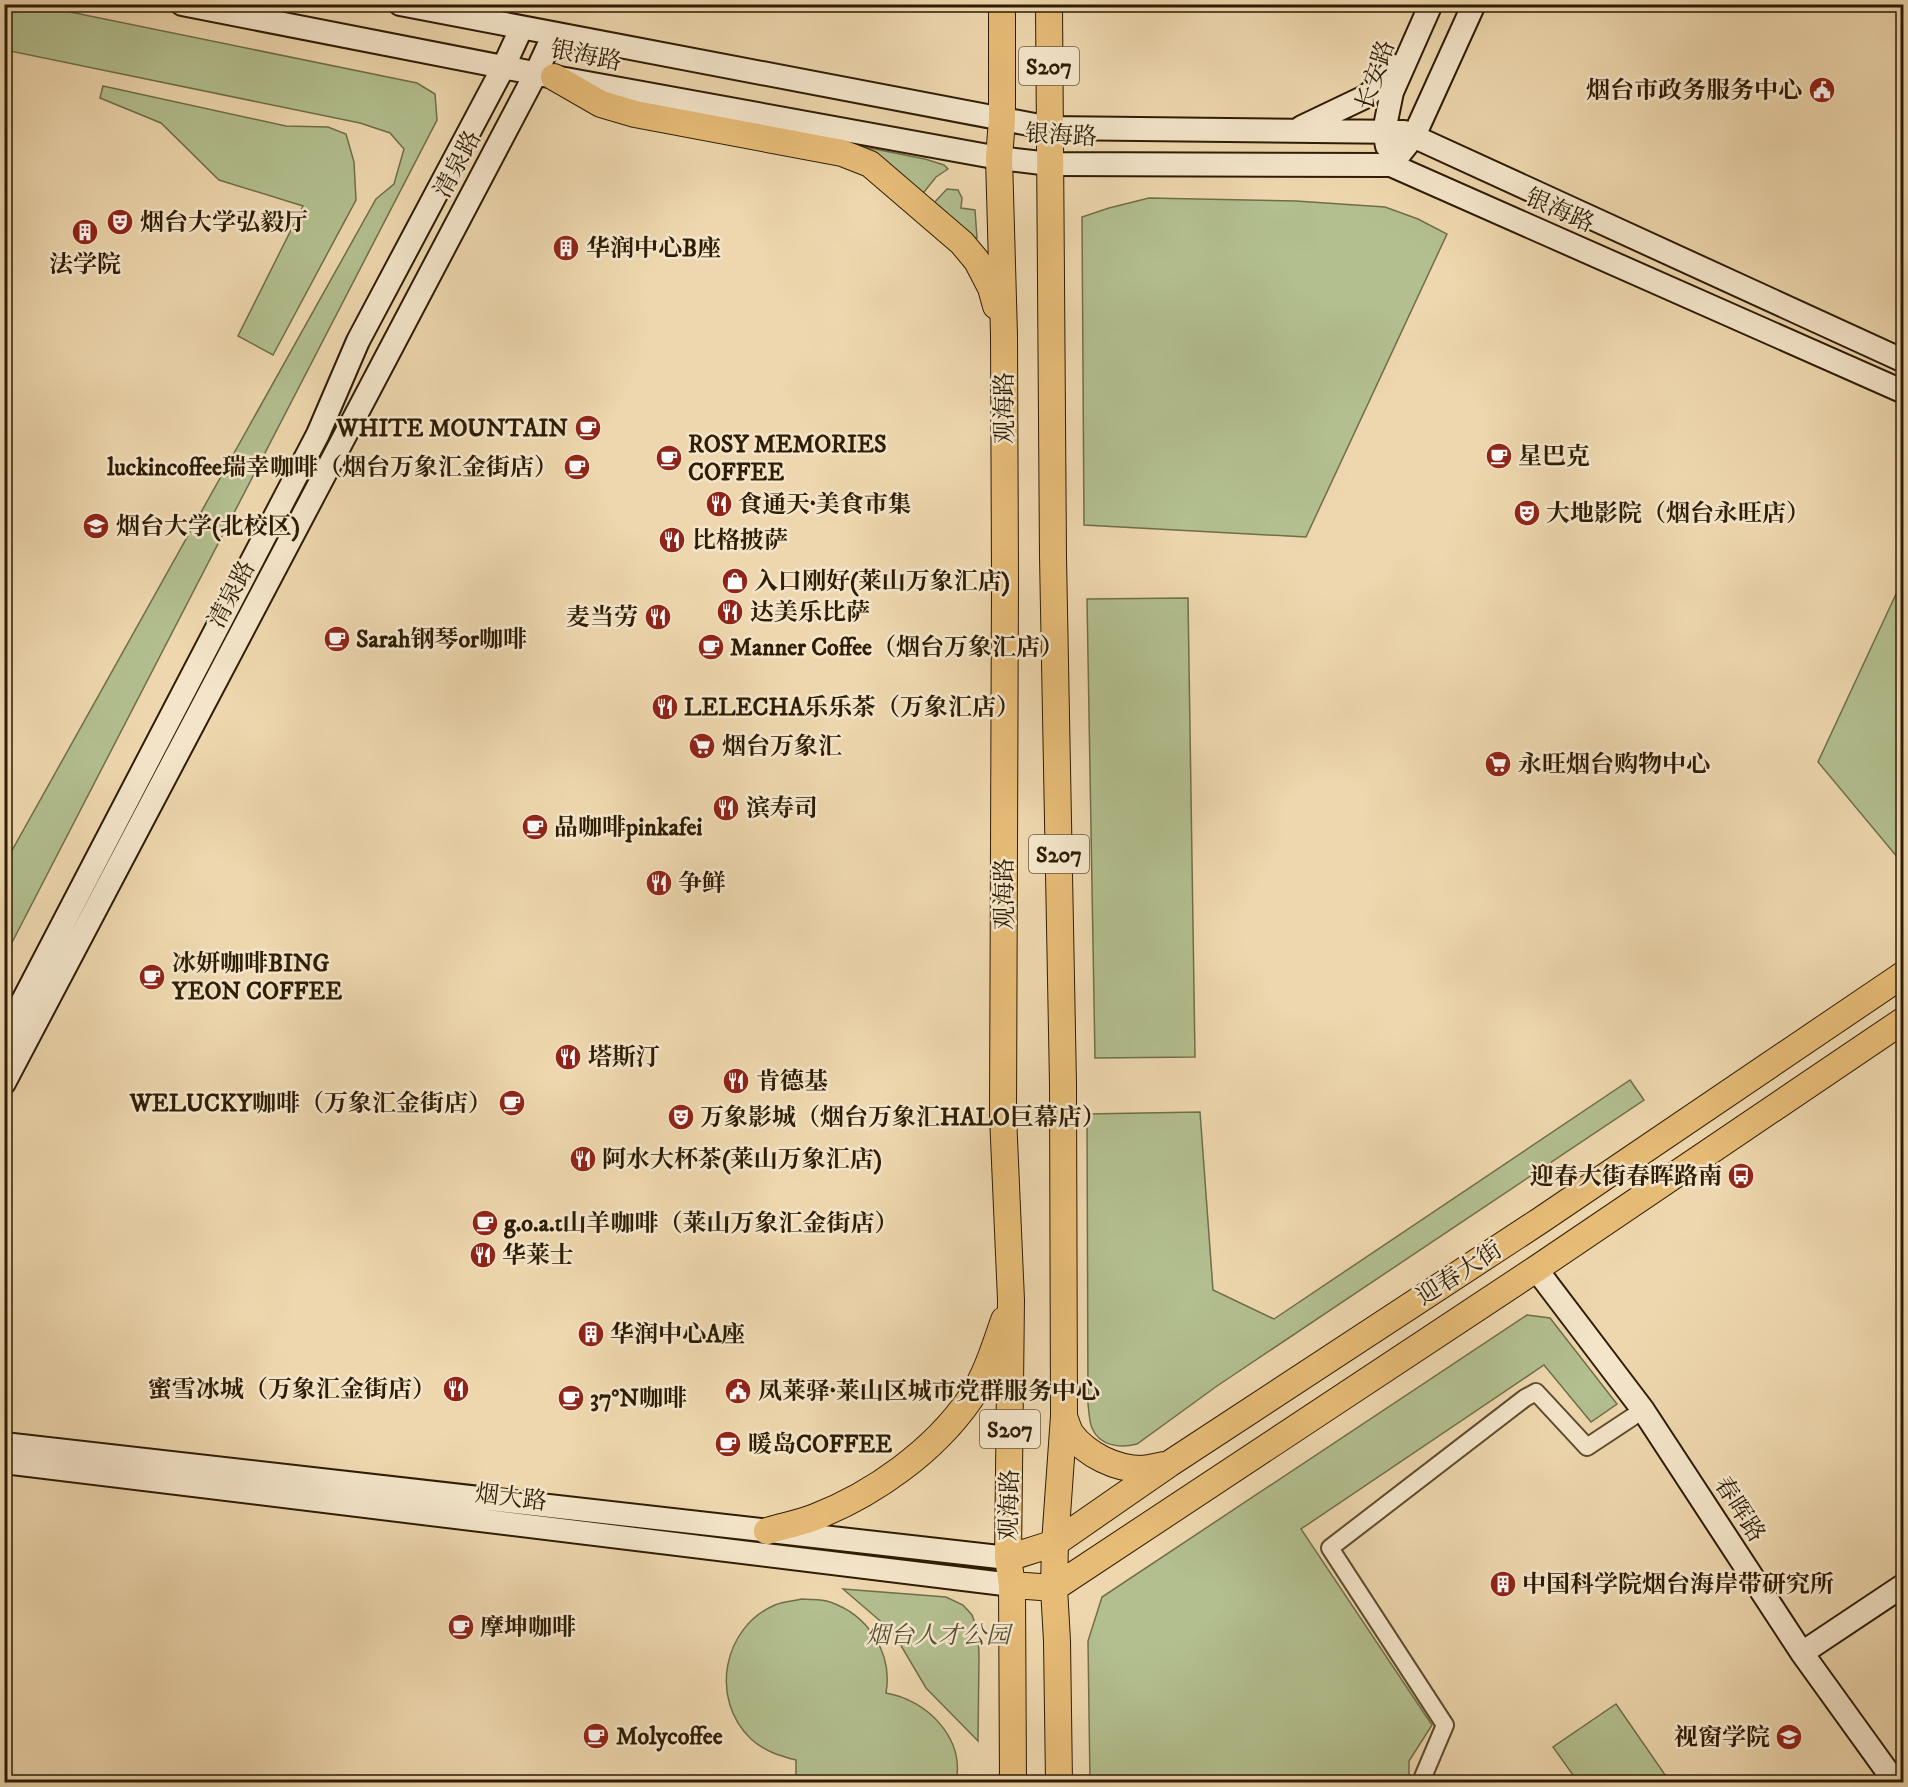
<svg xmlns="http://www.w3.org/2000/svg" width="1908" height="1787" viewBox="0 0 1908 1787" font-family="'IM FELL DW Pica','Noto Serif SC',serif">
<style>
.green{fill:#b3bf8f;stroke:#706e4a;stroke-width:1.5}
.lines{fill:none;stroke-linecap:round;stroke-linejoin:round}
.street-casing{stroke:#5e4b2e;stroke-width:20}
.secondary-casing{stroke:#2e1c04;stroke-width:26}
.primary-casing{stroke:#2e1c04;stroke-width:28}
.street{stroke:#f4e5ca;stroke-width:16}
.secondary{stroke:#f4e5ca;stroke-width:22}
.primary{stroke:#e7bc77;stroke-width:26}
.labels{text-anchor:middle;stroke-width:5;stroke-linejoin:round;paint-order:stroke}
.shield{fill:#f4e5ca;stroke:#69583f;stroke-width:1.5}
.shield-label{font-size:22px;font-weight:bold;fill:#2e1c04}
.street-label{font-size:24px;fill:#2e1c04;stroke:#f4e5ca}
.poi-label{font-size:24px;font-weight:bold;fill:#2e1c04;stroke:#f4e5ca;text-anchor:start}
.park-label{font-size:24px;font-style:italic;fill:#564d2e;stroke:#f4e5ca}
</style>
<rect width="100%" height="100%" fill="#eed7ae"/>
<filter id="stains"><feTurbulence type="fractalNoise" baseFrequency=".00333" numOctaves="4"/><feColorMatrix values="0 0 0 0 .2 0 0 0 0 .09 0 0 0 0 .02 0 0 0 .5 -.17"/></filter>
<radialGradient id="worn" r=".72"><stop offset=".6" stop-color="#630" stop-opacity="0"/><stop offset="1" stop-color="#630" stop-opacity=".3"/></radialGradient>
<path class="green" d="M5,4L36,5L417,83L435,94L437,120L5,956V863L376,199L394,184L404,149L390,133L360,123L5,50Z
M103,86L286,126L328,127L346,134L354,162L356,200L273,355L238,336L303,206L219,180L161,123L100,98Z
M648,104L925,159L944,165L948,169L936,177L924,192L920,193L883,164Z
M947,189L958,190L962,198L961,208L975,210L977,238L975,239L933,204Z
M1149,198L1296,201L1385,207L1418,219L1447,234L1306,537L1084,525L1082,217L1109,208Z
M1903,579V864L1818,762Z
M1188,598L1195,1057L1095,1058L1087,599Z
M1630,1080L1644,1100L1217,1386L1137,1444C1121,1448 1100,1447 1092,1428C1089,1421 1089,1411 1088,1404L1087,1114L1200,1112L1213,1290L1274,1319Z
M1527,1315L1550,1318L1617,1404L1591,1422L1544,1365L1301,1529L1432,1725L1409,1761V1782H1090L1088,1641L1102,1597Z
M843,1589L946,1597L963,1605L972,1615L978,1632L979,1655L978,1741L926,1688L893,1632Z
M802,1599C811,1600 821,1599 830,1602C868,1615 893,1653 886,1693C927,1700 965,1738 956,1782H796V1760C780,1756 764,1751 751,1739C709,1699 723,1627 775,1605C783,1601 794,1601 802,1599Z
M1616,1704L1670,1782H1578L1553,1747Z"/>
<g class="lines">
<defs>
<path id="street" d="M1423,1782V1777L1445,1725L1330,1548L1525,1398L1536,1392L1587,1447L1643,1410"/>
<path id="secondary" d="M182,4L554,77L999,158L1050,164L1391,165L1904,392
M400,4L1050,128L1404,132L1904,361
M1302,127L1367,96L1397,66
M1387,146L1384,131L1392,92L1431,4
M1391,165L1414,136L1474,4
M4,1037L318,434L358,341L504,66L521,29
M4,1083L536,73L554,34
M1536,1269L1643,1410L1802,1653L1895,1782
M4,1444L1008,1558
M4,1462L1012,1585
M1802,1653L1904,1585"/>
<path id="primary" d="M1002,4V120L999,158L1004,335L1005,579L1003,1116L1011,1300L1008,1558L1012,1585L1013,1782
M1049,4L1053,557L1063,1084L1064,1416L1055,1543L1054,1588L1057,1641L1059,1782
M554,77L601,104L635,114L842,153L870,164L962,243L977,261L991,288L996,306
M1064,1416C1066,1422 1068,1429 1071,1434C1087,1455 1116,1469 1142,1469C1150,1468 1158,1466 1166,1465
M767,1531C783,1526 800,1523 815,1517C874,1494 934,1451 970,1399C986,1376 995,1346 1004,1320
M1008,1558L1055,1543L1169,1464L1541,1220L1904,974
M1012,1585L1054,1588L1536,1269L1904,1020"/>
</defs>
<use href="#street" class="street-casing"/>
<use href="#secondary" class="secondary-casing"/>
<use href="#primary" class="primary-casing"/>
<use href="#street" class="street"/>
<use href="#secondary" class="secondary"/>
<use href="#primary" class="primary"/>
</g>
<defs>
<symbol id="civic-disc" viewBox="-11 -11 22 22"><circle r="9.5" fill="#8f2418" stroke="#f4e5ca"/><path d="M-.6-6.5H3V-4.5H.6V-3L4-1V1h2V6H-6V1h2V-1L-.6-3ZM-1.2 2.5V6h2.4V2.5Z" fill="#fff"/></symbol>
<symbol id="theatre-disc" viewBox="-11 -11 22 22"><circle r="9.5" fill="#8f2418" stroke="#f4e5ca"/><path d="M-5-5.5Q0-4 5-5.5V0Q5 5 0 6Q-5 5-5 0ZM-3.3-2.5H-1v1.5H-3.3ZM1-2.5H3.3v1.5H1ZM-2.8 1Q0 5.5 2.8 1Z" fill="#fff"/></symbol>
<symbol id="building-disc" viewBox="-11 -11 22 22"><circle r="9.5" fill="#8f2418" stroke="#f4e5ca"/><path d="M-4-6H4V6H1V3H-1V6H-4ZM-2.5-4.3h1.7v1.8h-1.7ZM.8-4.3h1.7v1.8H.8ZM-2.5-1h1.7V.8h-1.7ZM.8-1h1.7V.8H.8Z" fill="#fff"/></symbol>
<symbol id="cafe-disc" viewBox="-11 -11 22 22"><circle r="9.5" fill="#8f2418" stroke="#f4e5ca"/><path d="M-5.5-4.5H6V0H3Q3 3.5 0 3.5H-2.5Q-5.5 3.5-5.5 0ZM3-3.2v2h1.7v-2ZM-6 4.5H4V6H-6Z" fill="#fff"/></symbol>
<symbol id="restaurant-disc" viewBox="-11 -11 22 22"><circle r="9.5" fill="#8f2418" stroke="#f4e5ca"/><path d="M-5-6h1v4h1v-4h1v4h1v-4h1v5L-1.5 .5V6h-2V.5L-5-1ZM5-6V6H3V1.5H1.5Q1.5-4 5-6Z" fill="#fff"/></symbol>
<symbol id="university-disc" viewBox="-11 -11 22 22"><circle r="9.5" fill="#8f2418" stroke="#f4e5ca"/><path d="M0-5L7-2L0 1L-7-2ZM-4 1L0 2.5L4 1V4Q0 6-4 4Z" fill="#fff"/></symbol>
<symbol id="shop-disc" viewBox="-11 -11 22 22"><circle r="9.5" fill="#8f2418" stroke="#f4e5ca"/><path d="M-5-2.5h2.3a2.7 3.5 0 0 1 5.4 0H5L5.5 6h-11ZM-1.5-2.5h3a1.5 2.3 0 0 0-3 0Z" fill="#fff"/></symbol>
<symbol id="supermarket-disc" viewBox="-11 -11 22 22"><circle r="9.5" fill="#8f2418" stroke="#f4e5ca"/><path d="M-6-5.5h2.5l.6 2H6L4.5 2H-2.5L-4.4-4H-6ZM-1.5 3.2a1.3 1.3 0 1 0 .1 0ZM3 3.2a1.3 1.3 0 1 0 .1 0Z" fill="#fff"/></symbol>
<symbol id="bus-disc" viewBox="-11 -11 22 22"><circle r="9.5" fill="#8f2418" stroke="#f4e5ca"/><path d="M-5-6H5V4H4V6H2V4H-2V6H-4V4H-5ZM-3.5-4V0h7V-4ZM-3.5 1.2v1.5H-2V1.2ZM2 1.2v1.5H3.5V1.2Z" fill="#fff"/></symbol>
<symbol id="school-disc" viewBox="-11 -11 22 22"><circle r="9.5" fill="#8f2418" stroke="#f4e5ca"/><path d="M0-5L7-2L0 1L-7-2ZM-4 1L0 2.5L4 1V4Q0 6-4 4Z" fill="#fff"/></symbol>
</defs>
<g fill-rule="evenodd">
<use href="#civic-disc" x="1807" y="75" width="30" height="30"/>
<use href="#theatre-disc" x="105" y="207" width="30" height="30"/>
<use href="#building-disc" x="70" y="217" width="30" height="30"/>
<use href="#building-disc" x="551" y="233" width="30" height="30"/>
<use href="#cafe-disc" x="573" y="413" width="30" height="30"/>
<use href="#cafe-disc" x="1484" y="441" width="30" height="30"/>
<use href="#cafe-disc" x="654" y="443" width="30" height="30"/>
<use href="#cafe-disc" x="562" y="452" width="30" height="30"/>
<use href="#restaurant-disc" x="704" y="489" width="30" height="30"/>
<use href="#theatre-disc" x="1512" y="498" width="30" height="30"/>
<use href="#university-disc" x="81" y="511" width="30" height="30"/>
<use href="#restaurant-disc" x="657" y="525" width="30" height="30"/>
<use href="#shop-disc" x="720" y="566" width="30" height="30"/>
<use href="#restaurant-disc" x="715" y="597" width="30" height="30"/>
<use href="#restaurant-disc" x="643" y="602" width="30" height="30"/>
<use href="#cafe-disc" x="322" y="624" width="30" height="30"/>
<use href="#cafe-disc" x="696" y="632" width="30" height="30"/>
<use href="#restaurant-disc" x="650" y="692" width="30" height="30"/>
<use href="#supermarket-disc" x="687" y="731" width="30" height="30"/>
<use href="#supermarket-disc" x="1483" y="749" width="30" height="30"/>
<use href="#restaurant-disc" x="711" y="793" width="30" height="30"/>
<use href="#cafe-disc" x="520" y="812" width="30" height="30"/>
<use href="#restaurant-disc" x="644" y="868" width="30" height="30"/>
<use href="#cafe-disc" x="137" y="962" width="30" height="30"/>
<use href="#restaurant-disc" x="553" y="1042" width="30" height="30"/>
<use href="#restaurant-disc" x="721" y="1066" width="30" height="30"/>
<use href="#cafe-disc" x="497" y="1088" width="30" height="30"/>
<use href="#theatre-disc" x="666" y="1102" width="30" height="30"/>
<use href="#restaurant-disc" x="568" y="1144" width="30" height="30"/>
<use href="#bus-disc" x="1726" y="1161" width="30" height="30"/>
<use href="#cafe-disc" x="470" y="1208" width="30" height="30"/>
<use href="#restaurant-disc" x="468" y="1240" width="30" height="30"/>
<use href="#building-disc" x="576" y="1319" width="30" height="30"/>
<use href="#restaurant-disc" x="441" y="1374" width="30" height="30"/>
<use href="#civic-disc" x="723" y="1376" width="30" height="30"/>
<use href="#cafe-disc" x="556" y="1383" width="30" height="30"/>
<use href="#cafe-disc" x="713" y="1429" width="30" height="30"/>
<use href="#building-disc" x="1488" y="1569" width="30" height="30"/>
<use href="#cafe-disc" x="446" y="1612" width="30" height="30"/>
<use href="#cafe-disc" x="581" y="1721" width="30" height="30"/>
<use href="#school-disc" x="1774" y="1722" width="30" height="30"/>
</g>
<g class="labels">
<g class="shield">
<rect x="1019" y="47" width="60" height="38" rx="4.5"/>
<rect x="1029" y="835" width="60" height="38" rx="4.5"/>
<rect x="980" y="1410" width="60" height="38" rx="4.5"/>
</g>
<g class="shield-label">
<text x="1049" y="74">S207</text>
<text x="1059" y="862">S207</text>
<text x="1010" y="1437">S207</text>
</g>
<g class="street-label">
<text transform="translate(586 55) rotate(11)" y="8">银海路</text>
<text transform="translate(1375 75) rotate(-71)" y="8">长安路</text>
<text transform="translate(1061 135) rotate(3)" y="8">银海路</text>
<text transform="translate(457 164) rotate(-62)" y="8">清泉路</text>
<text transform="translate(1560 210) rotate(24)" y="8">银海路</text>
<text transform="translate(1004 408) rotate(-90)" y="8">观海路</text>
<text transform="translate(231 594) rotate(-62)" y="8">清泉路</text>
<text transform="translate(1004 894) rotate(-90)" y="8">观海路</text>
<text transform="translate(1459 1273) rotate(-33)" y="8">迎春大街</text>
<text transform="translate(511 1497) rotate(7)" y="8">烟大路</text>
<text transform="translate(1009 1505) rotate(-89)" y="8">观海路</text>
<text transform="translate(1740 1509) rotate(57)" y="8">春晖路</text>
</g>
<g class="poi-label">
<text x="1802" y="98" text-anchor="end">烟台市政务服务中心</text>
<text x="140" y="230">烟台大学弘毅厅</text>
<text x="586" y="256">华润中心B座</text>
<text x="85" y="272" text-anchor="middle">法学院</text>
<text x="568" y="436" text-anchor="end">WHITE MOUNTAIN</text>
<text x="688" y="452">ROSY MEMORIES<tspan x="688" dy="28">COFFEE</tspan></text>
<text x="1518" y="464">星巴克</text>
<text x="558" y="475" text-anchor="end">luckincoffee瑞幸咖啡（烟台万象汇金街店）</text>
<text x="738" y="512">食通天·美食市集</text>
<text x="1546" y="521">大地影院（烟台永旺店）</text>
<text x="116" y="534">烟台大学(北校区)</text>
<text x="692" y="548">比格披萨</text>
<text x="754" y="589">入口刚好(莱山万象汇店)</text>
<text x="750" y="620">达美乐比萨</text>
<text x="638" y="625" text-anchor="end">麦当劳</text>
<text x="356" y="647">Sarah钢琴or咖啡</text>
<text x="730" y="655">Manner Coffee（烟台万象汇店）</text>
<text x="684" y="715">LELECHA乐乐茶（万象汇店）</text>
<text x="722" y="754">烟台万象汇</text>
<text x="1518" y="772">永旺烟台购物中心</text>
<text x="746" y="816">滨寿司</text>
<text x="554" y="835">品咖啡pinkafei</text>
<text x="678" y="891">争鲜</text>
<text x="172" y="971">冰妍咖啡BING<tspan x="172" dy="28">YEON COFFEE</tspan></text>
<text x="588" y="1065">塔斯汀</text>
<text x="756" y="1089">肯德基</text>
<text x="492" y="1111" text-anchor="end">WELUCKY咖啡（万象汇金街店）</text>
<text x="700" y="1125">万象影城（烟台万象汇HALO巨幕店）</text>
<text x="602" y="1167">阿水大杯茶(莱山万象汇店)</text>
<text x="1722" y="1184" text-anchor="end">迎春大街春晖路南</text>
<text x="504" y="1231">g.o.a.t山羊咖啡（莱山万象汇金街店）</text>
<text x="502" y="1263">华莱士</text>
<text x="610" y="1342">华润中心A座</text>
<text x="436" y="1397" text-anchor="end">蜜雪冰城（万象汇金街店）</text>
<text x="758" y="1399">凤莱驿·莱山区城市党群服务中心</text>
<text x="590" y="1406">37°N咖啡</text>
<text x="748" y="1452">暖岛COFFEE</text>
<text x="1522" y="1592">中国科学院烟台海岸带研究所</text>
<text x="480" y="1635">摩坤咖啡</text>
<text x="616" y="1744">Molycoffee</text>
<text x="1770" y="1745" text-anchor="end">视窗学院</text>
</g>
<g class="park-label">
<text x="938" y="1643">烟台人才公园</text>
</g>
</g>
<rect width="1908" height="1787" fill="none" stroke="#eed7ae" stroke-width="24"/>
<rect x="6" y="6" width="1896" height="1775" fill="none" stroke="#2e1c04" stroke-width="3"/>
<rect x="12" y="12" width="1884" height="1763" fill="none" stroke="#2e1c04" stroke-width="1.5"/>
<rect width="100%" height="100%" filter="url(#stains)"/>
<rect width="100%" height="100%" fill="url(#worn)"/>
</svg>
